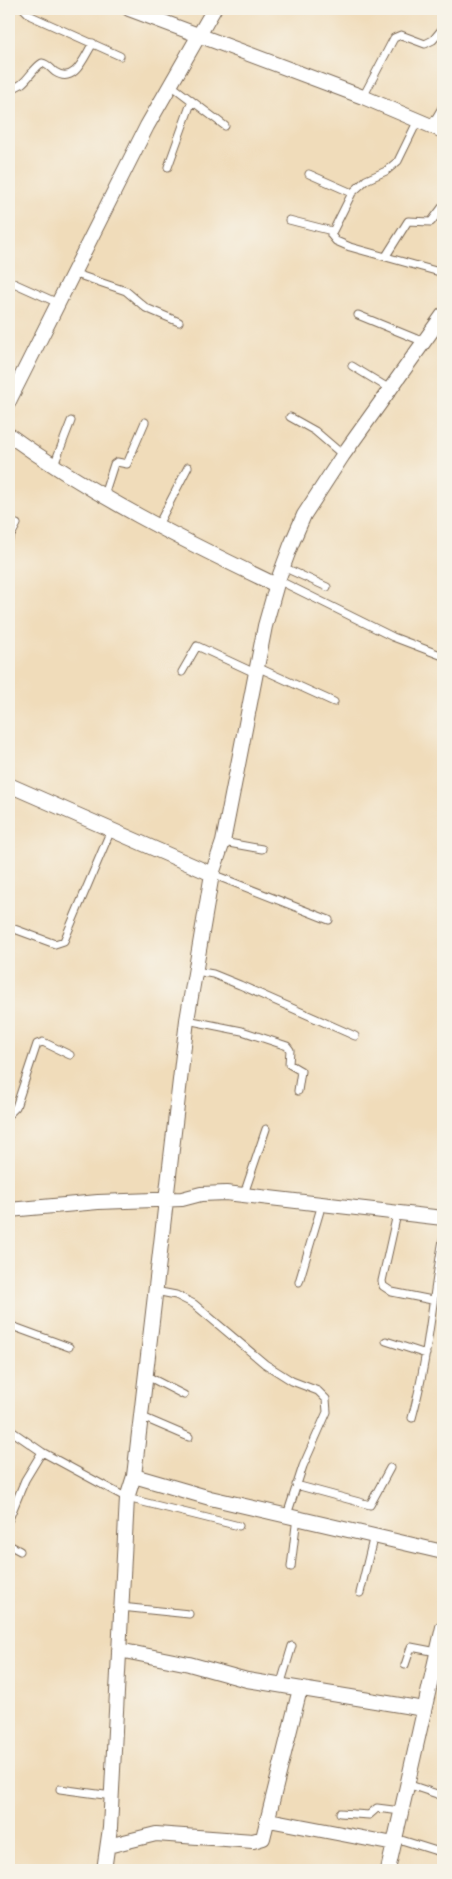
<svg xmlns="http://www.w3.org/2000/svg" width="452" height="1879" viewBox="0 0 452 1879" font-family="'Balsamiq Sans',sans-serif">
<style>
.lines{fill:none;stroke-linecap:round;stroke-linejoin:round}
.service-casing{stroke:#7a6855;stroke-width:9}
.minor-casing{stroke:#7a6855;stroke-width:16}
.service{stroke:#fff;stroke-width:7}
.minor{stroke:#fff;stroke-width:14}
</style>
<rect width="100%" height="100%" fill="#f7f3e8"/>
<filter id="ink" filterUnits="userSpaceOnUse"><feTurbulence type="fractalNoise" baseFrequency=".02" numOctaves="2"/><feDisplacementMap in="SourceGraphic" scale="10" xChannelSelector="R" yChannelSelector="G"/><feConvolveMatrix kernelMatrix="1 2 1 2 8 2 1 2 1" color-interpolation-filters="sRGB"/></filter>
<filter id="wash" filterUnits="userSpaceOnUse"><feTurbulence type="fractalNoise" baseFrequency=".0096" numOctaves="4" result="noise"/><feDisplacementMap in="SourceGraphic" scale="20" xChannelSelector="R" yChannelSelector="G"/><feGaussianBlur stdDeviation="1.12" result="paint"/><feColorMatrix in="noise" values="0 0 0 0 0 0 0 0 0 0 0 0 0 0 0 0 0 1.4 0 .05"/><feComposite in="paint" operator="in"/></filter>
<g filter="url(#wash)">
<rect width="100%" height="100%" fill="#f0dcba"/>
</g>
<g filter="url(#ink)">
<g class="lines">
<defs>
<path id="service" d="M24,9L31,16L120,56
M171,85L225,126
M9,86C23,92 31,69 42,63C48,64 50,68 55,72C75,85 84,57 93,43
M363,97L394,38L401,35L425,44L433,40L443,28
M418,120L398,161L386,171L366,180L352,193L331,235L336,241L350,247L443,273
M431,126L443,106
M168,167L191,103
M309,174L352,193
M289,220L332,231
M386,256L408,221L431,222L443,206
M73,273L126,291L146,308L179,322
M9,281L58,303
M358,315L424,342
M352,366L390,389
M290,417L315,431L343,455
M54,465L71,421
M104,495L114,464L117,462L127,464L145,422
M157,527L188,467
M9,539L17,524
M283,567L327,587
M278,580L393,637L443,656
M257,667L334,702
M182,672L197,646L255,673
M223,842L262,849
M212,874L329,920
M9,927L55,944L64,941L111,830
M196,971L213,974L240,985L355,1036
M187,1020L242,1031L287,1046L290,1050L289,1064L301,1071L298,1091
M9,1114L16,1107L37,1044L43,1042L70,1055
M244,1194L266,1129
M397,1214L382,1281L383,1286L392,1292L432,1300
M299,1282L322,1204
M155,1291L176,1295L194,1304L265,1364L292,1381L318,1391L326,1399L327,1412L303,1466L287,1515
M9,1325L69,1347
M386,1341L426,1354
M145,1375L184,1395
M140,1416L189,1437
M412,1418C428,1360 432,1299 443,1240
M13,1432L42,1452
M296,1485L370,1505L390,1468
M9,1519L25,1480L42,1452L127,1498L239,1526
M9,1545L20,1551
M291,1567L297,1517
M360,1593L374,1535
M121,1607L189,1614
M405,1665L411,1647L437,1652
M280,1686L292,1646
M407,1784L443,1796
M60,1789L112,1796
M340,1813L369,1815L377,1808L401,1811
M395,1838L443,1853"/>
<path id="minor" d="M129,9L363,97L443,131
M9,401L147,126L214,9
M9,435C92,495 184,541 276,585
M9,785L212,874
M9,1210L98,1202L182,1199L201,1194L226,1193L443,1218
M134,1476L210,1498L443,1552
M119,1650L189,1664L247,1680L424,1709
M269,1820L394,1844
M108,1846L156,1834L253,1841L263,1838L300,1689
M104,1870L110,1828L127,1498L134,1476L187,1020L212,874L223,842L265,626L278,580L291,545L304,515L343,455L443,315
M388,1870L443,1627"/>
</defs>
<use href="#service" class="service-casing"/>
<use href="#minor" class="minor-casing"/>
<use href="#service" class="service"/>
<use href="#minor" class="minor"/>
</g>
</g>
<rect width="452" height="1879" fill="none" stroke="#f7f3e8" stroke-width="30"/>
</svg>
